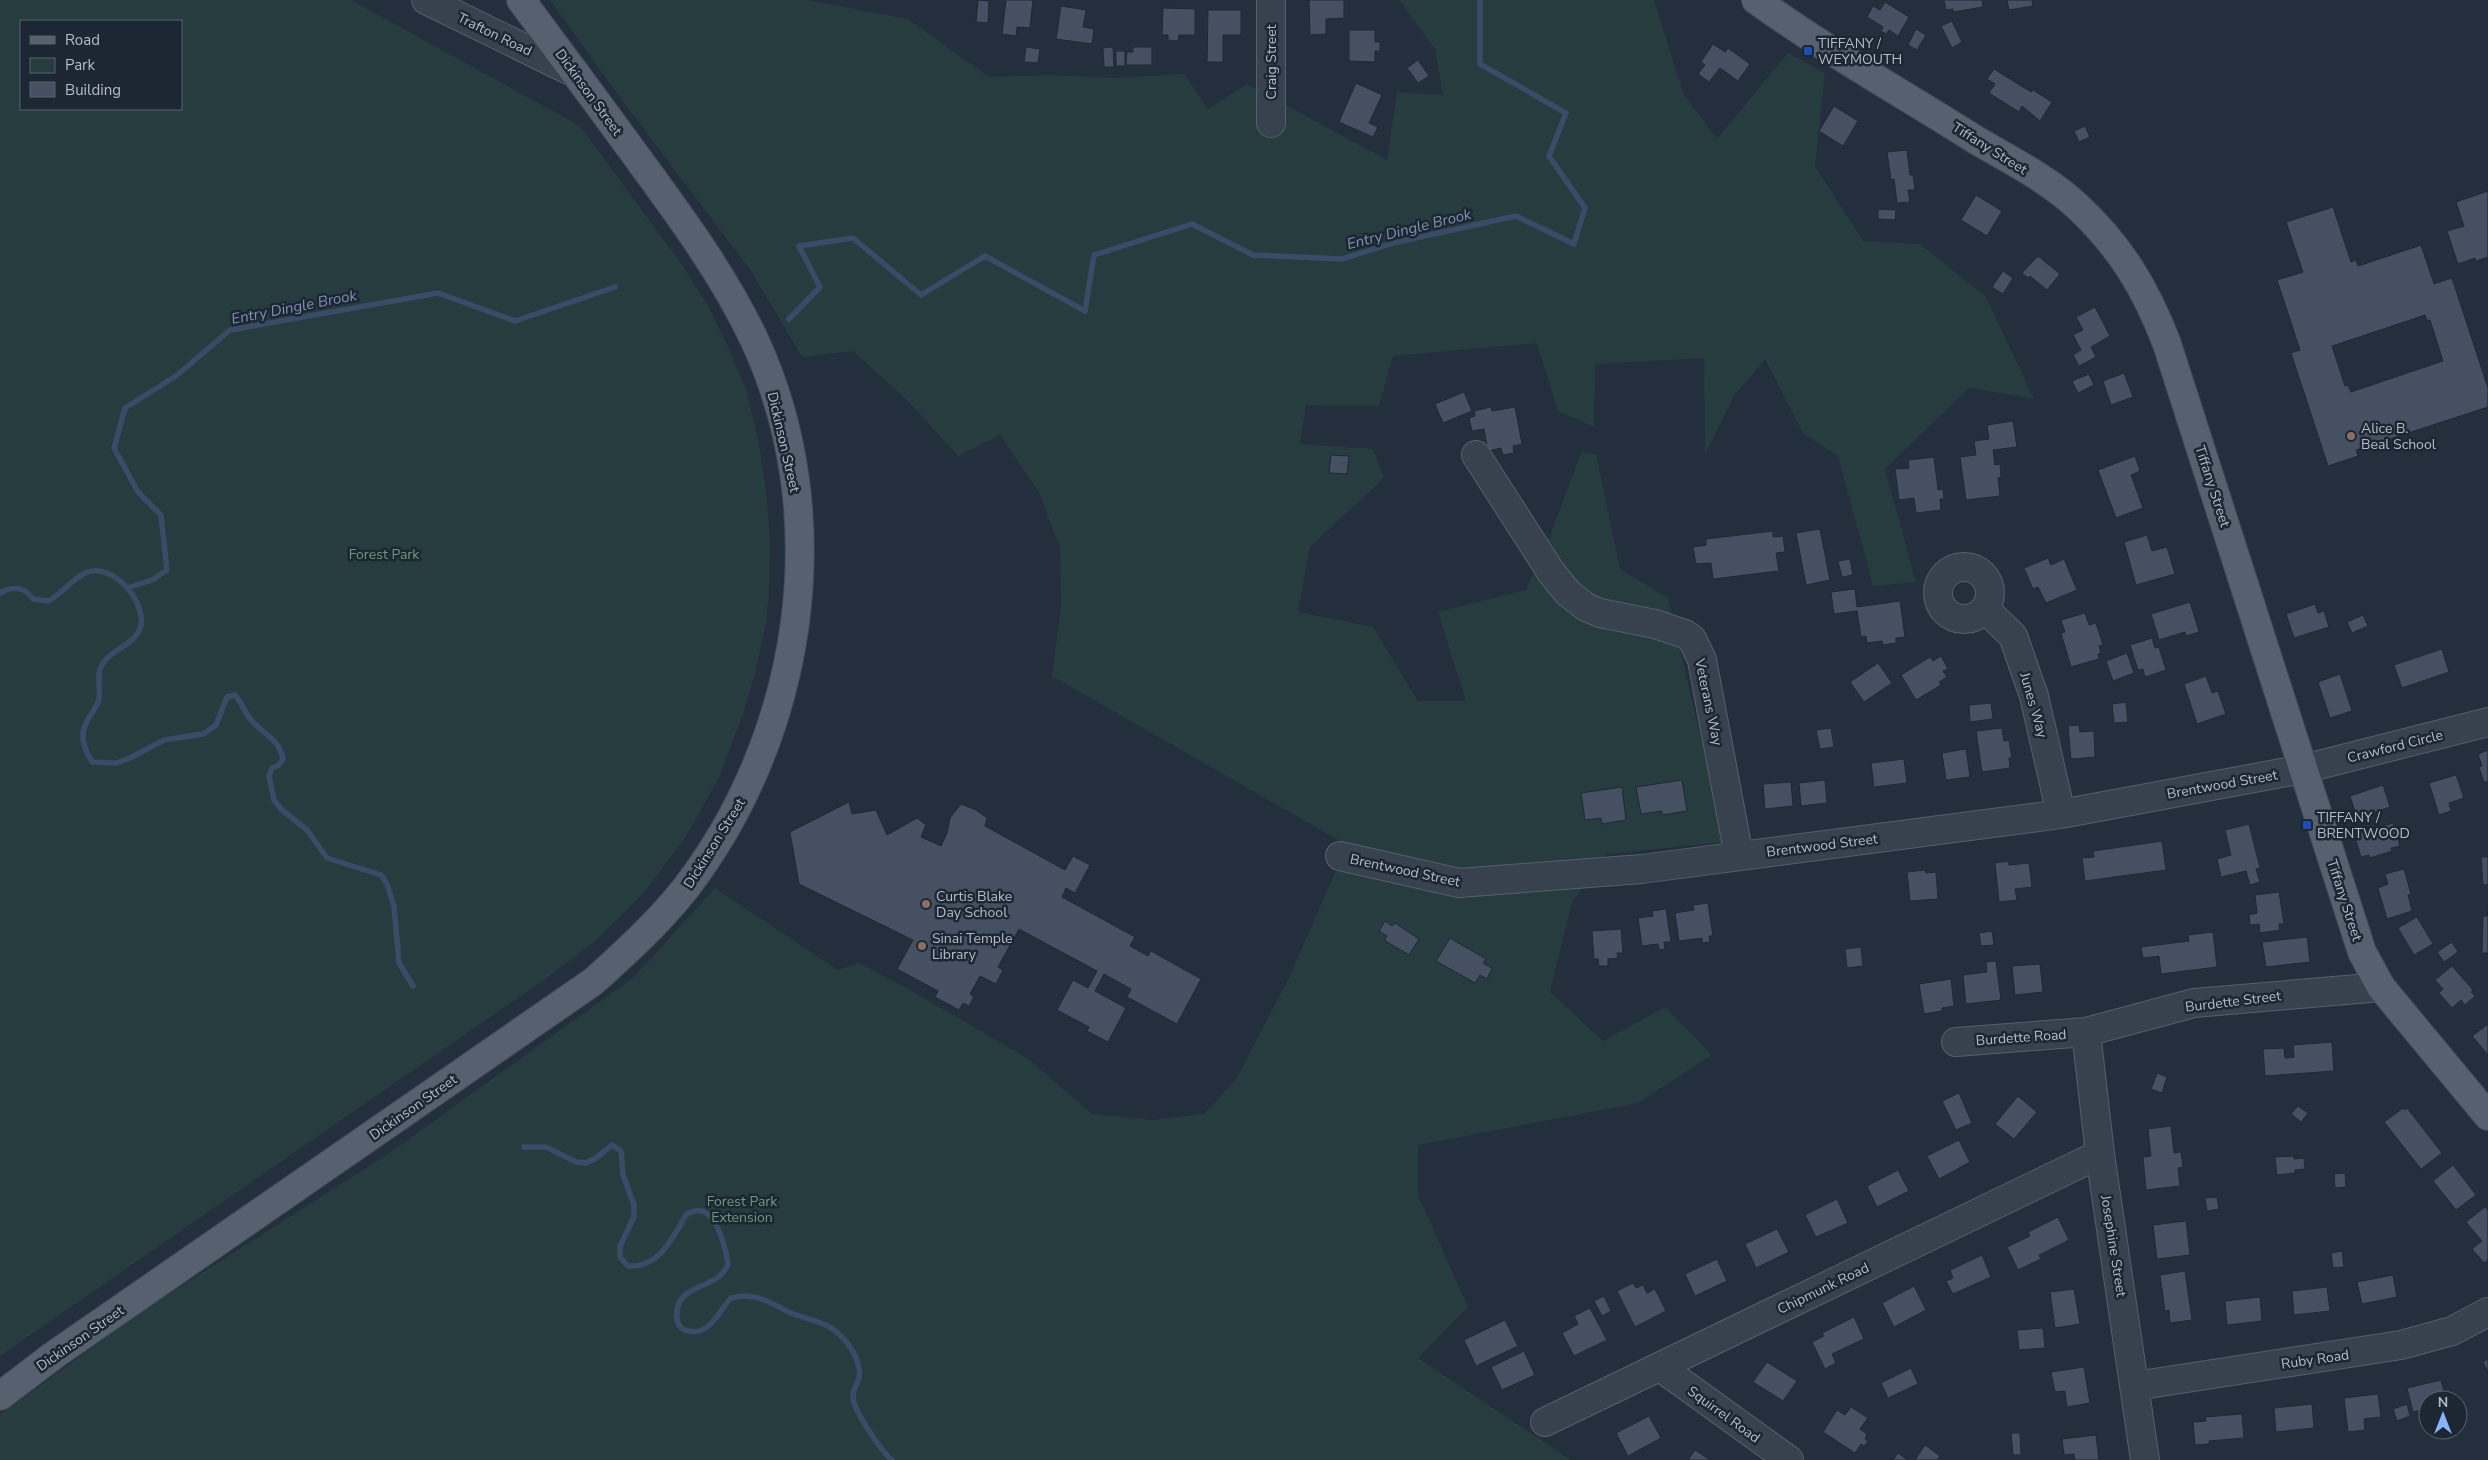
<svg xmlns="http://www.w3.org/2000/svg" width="2488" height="1460" viewBox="0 0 2488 1460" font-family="'Nunito Sans',sans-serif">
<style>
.green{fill:#263c3f;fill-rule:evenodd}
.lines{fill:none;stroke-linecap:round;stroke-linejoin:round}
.stream{stroke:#394c67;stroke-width:5.5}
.building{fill:#455162;stroke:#1f2835;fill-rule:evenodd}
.minor-casing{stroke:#565f6c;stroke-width:30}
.major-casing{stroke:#414a57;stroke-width:30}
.minor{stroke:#38414e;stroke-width:28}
.major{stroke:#56606e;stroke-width:28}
.transit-dot{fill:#1a4fb4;stroke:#1d2633;stroke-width:2}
.education-dot{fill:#8d6e63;stroke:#1d2633;stroke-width:2}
.labels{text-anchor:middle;stroke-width:5;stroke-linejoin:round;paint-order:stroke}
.street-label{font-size:14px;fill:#b4bcc9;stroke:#1d2633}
.poi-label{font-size:14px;fill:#b4bcc9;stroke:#1d2633;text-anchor:start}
.park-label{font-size:14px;fill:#6b9a76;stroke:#1d2633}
.water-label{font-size:15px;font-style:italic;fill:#7c92b1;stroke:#1d2633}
</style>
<rect width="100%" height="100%" fill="#242f3e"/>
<path class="green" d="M0,0H351L580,126L680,262L707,304L729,349L746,389L758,438L765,483L770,537L769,594L766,623L755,674L742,717L719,777L687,835L643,894L595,941L548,977L0,1356ZM181,21V109H21V21Z
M550,0H807L908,19L989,77L1048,75L1116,78L1184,74L1208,109L1247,84L1387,160L1397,92L1443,95L1435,49L1399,0H1654L1683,93L1717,139L1788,53L1825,73L1815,166L1863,241L1920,244L1986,297L2034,399L1969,388L1885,469L1916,582L1873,586L1838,456L1803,433L1765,359L1734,396L1705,454L1704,358L1595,364L1594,427L1558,411L1537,343L1393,356L1379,406L1306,405L1300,444L1373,449L1384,478L1310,547L1298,612L1373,627L1418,701H1466L1438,612L1526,590L1552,531L1581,453L1596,454L1620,569L1668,598L1725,842L1606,854L1572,902L1550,992L1603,1041L1665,1007L1712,1055L1638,1103L1418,1145V1195L1468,1307L1418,1358L1571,1460H0V1415L142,1311L388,1154L634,977L715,888L838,970L859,963L908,989L1027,1058L1092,1114L1153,1120L1204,1114L1236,1079L1289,978L1347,845L1052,676L1061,605L1060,548L1039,492L1000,435L958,456L909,402L853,351L802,357L751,271L613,88Z"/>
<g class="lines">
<path class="stream" d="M789,319L820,287L799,246L853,238L921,295L985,256L1085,311L1094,255L1192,224L1253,255L1342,259L1393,243L1516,216L1574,244L1585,208L1549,156L1566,113L1480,64V0
M127,588L152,580L167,570L161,515L138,492L114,448L125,408L176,376L230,330L438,293L515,321L615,287
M0,593C13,586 24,586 33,599L48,601C62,594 72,579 85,573C112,561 145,600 141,625C137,644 114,648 104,662C95,672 101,686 99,699C96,711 84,720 83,733C82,744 87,753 92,762L116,763L130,758L164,740L203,734L216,725L227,697L235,695C242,703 245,714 253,722C266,736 278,738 283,759L279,765L272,768L269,776L274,800L281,809L307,830L327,858L381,875L387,884L394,906L399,963L413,986
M524,1147H546L576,1162L586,1163L596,1158L612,1145L621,1151L623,1175L634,1205V1217L620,1246V1257L628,1266C659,1268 672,1239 686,1215C714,1195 725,1246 728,1264C719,1291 673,1282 677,1318C677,1325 682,1330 688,1331C710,1336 718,1312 731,1298C755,1291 770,1303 791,1313C809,1320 828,1322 842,1337C851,1346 862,1365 859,1378C857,1384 853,1390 853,1396C852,1409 882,1452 892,1460"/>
</g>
<path class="building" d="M978,0L989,1L988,23L976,22Z
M1006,0H1033L1030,28L1017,27L1016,36L1002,34Z
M1309,0H1344V18L1326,19V34L1310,35Z
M1944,0H1982L1983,7L1953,12V9L1946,10Z
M2007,0H2032L2033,6L2009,10Z
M1885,2L1909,17L1898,36L1889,30L1886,34L1881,31L1883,27L1867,17L1873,6L1880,10Z
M1061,6L1086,10L1083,27L1094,29L1092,44L1056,39Z
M1163,8L1195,9V35H1179L1178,41L1168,40V35H1162Z
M1208,10H1241V35H1223V62H1207Z
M1952,21L1962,42L1952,48L1941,26Z
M1916,29L1926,35L1917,50L1908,45Z
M1349,30H1375V42H1380V51H1375V62L1349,61Z
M1713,44L1725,52L1728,48L1750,64L1738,81L1720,68L1709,82L1698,74L1705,65L1701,62Z
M1026,47L1040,49L1038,63L1024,62Z
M1113,47L1114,67H1104L1103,48Z
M1133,47H1152V65H1126L1127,52H1133Z
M1116,51H1125V66H1116Z
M1418,60L1429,76L1418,83L1407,68Z
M1994,69L2031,92L2033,90L2052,102L2040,121L2022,106L2019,112L1989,93L1995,84L1987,79Z
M1356,83L1382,95L1369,123L1378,127L1373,137L1339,122Z
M1834,106L1858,121L1843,146L1819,131Z
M2085,126L2090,137L2079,142L2074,131Z
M1907,150L1910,175H1913L1915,190H1908L1910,202L1897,203L1894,179L1891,180L1887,152Z
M2488,191V257L2476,261L2475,258L2458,264L2447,231L2464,226L2456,202Z
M1976,195L2002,211L1987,236L1961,220Z
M2333,207L2351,262L2356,260L2358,266L2421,245L2434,284L2452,278L2488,388V407L2356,450L2358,456L2328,466L2291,353L2300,350L2277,280L2303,272L2286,222ZM2425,315L2427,321L2430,320L2443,361L2351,392L2348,385L2345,386L2332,346Z
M1878,209L1896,210L1895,220L1878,219Z
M2038,256L2060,274L2047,290L2030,276L2028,278L2022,273Z
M2003,271L2013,278L2003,294L1992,287Z
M2095,307L2110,336L2091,347L2096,357L2079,366L2073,355L2081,350L2073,335L2083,330L2076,317Z
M2124,373L2133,397L2111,405L2103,381Z
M2089,374L2094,385L2078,393L2072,381Z
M1464,392L1472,411L1443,423L1435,404Z
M1491,407L1492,411L1515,407L1522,444L1513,446L1514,453L1503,455L1501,448L1488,451L1484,429L1472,431L1469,418L1475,416L1474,411Z
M2013,421L2017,447L1993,450L1995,465L2000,464L2001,477L1998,478L2000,496L1966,500L1960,457L1976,455L1974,441L1989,439L1987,425Z
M1331,455L1349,456L1347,474L1329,473Z
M2135,456L2140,471L2131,475L2143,508L2116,518L2098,470Z
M1934,457L1938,490L1943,489L1944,499H1940L1941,510L1916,513L1914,498L1899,500L1895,469L1909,468L1908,460Z
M1820,529L1830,580L1806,585L1796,533Z
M1773,531V537L1783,536L1785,552L1776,553L1779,571L1713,579L1711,563L1696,564L1693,547L1706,545V539Z
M2147,535L2152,551L2167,547L2175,574L2136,585L2124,542Z
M2048,558L2051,565L2064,559L2077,590L2046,603L2038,587L2033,589L2024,568Z
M1850,559L1853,575L1842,577L1838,561Z
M1855,589L1857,607L1900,601L1905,637L1896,638V643L1883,645L1882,641L1867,643L1866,636L1861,637L1857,611L1834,614L1831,592Z
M2190,602L2199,632L2186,636L2185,632L2159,640L2151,614Z
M2315,604L2318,613L2324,611L2329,627L2294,638L2286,614Z
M2085,613L2089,625L2096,623L2103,645L2099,646L2101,653L2098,654L2099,659L2071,667L2061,633L2065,632L2061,620Z
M2363,615L2368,626L2352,633L2347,622Z
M2152,638L2155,648L2159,647L2166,670L2145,677L2143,669L2138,670L2130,645Z
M2442,649L2449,672L2402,688L2394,665Z
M2127,653L2134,673L2113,681L2106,661Z
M1941,656L1948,669L1943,671L1947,677L1939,682L1941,685L1916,700L1901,675L1930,657L1933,661Z
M1878,663L1892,683L1864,702L1850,682Z
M2340,674L2352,711L2330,718L2318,682Z
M2206,676L2212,693L2218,691L2226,714L2197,724L2184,684Z
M2126,702L2128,722L2114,723L2112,704Z
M1991,703L1993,719L1970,722L1969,705Z
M2079,725L2080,732L2094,731L2095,757L2071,759L2068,726Z
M1831,728L1834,747L1820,749L1816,730Z
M2002,728L2004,741L2009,740L2012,758H2009L2010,768L1982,772L1976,731Z
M1966,749L1970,777L1946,780L1942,753Z
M2488,750V782H2484L2479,767L2482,766L2478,754Z
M1904,759L1907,783L1874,787L1871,763Z
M2456,775L2464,798L2449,803L2451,811L2439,815L2429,783Z
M1682,780L1687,811L1662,815V811L1641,814L1636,787Z
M1825,780L1827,803L1801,806L1799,783Z
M1791,782L1793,806L1765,809L1763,784Z
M2383,785L2390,807L2357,818L2350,796Z
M1622,787L1626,820L1602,824L1601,818L1585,820L1581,793Z
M849,802L852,814L876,810L887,835L917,818L926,825L921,837L941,846L947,833L950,818L961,804L976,810L987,818L985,826L1065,870L1073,856L1090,865L1075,893L1066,888L1062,897L1135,937L1130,946L1148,956L1151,951L1201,979L1177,1024L1127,997L1131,989L1104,974L1095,991L1126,1008L1108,1042L1087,1031L1089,1027L1057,1010L1073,980L1088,988L1097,971L1019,929L998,967L1003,970L996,984L980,976L970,994L974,997L969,1006L963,1003L959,1010L935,997L938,991L897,969L913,940L799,884L790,832Z
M2393,823L2400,846L2391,848L2392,851L2370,858L2369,855L2361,857L2354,834Z
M2249,824L2260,868L2256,869L2260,882L2250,885L2246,871L2221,877L2217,859L2231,855L2225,830Z
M2162,841L2166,870L2085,881L2082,858L2094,857L2093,851Z
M2481,857H2488V885H2483Z
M2008,861L2009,865L2029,863L2032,887L2015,889L2017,900L1999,902L1995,863Z
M2404,869L2411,894L2408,895L2412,911L2387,919L2378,888L2388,884L2385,874Z
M1925,870L1926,873L1936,872L1938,899L1910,901L1907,872Z
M2279,892L2284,924H2279L2280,930L2260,933L2259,924L2250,925L2249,915L2257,913L2255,895Z
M1708,903L1713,936H1709L1710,942L1702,943V938L1679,941L1675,913L1694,910L1693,905Z
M2488,908V953H2482L2483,916H2488Z
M1666,909L1671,942H1664L1665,949L1659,950L1658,944L1642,946L1638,918L1653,916L1652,911Z
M2417,917L2433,944L2414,955L2398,928Z
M1385,921L1392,926L1395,923L1419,939L1409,955L1384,940L1387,936L1379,931Z
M1621,929L1623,953H1617L1618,958L1608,959V966H1599L1598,959H1594L1592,931Z
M1992,931L1994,945L1981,946L1979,933Z
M2213,932L2217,967L2161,974L2159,956L2143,958L2141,947L2189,941L2188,935Z
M2307,937L2310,962L2266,967L2262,942Z
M1450,938L1486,959L1483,963L1492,968L1487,979L1480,975L1475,983L1436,961Z
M2452,942L2458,952L2444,962L2437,952Z
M1861,947L1863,966L1847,968L1845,949Z
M1996,961L2001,1000L1966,1004L1963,975L1987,972L1986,962Z
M2040,964L2043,992L2015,995L2012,966Z
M2452,966L2473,990L2471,992L2475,996L2465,1005L2461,1000L2452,1008L2439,993L2443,989L2435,980Z
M1951,979L1954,1006L1942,1008V1011L1924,1014L1919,984Z
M2488,1024V1055L2472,1036Z
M2332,1042L2334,1071L2265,1076L2263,1049L2284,1048L2285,1058L2294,1057L2293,1045Z
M2157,1073L2167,1077L2162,1093L2151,1089Z
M1959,1093L1972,1123L1956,1130L1942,1101Z
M2018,1096L2037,1112L2014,1139L1995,1124Z
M2298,1106L2308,1113L2301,1122L2291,1114Z
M2403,1108L2404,1110L2407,1108L2442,1153L2421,1169L2384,1122Z
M2171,1126L2174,1153L2181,1152L2183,1167L2178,1168L2180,1186L2146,1190L2143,1157L2151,1156L2148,1129Z
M1959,1140L1970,1162L1939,1179L1927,1156Z
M2294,1156V1159L2304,1158L2305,1169L2295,1170V1173L2277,1175L2275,1157Z
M2453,1165L2476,1195L2456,1210L2433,1181Z
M1898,1170L1909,1191L1877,1207L1867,1186Z
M2345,1173L2346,1187L2335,1188L2334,1174Z
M2217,1197L2219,1209L2207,1211L2205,1198Z
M1837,1199L1848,1223L1816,1237L1805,1215Z
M2485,1207L2488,1210V1260L2484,1263L2472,1249L2482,1241L2466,1222Z
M2058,1217L2069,1240L2039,1255L2041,1259L2018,1270L2007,1247L2030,1236L2028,1232Z
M2186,1221L2190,1255L2157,1259L2153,1225Z
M1777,1229L1789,1252L1756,1268L1745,1244Z
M2342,1251L2344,1267L2333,1268L2331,1253Z
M1982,1255L1991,1277L1953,1294L1946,1281L1953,1278L1950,1270Z
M1717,1259L1727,1281L1695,1296L1685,1274Z
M2185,1271L2192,1320L2170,1323L2169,1310L2165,1311L2160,1275Z
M2393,1275L2397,1297L2362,1304L2357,1282Z
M1633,1283L1636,1288L1643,1285L1647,1293L1655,1289L1666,1311L1635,1327L1617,1291Z
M1914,1286L1926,1310L1894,1327L1882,1303Z
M2327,1287L2330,1311L2294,1315L2292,1291Z
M2074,1289L2080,1324L2055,1328L2050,1292Z
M1604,1296L1611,1311L1602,1316L1594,1301Z
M2260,1297L2262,1321L2227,1325L2225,1301Z
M1590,1308L1607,1340L1574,1356L1562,1333L1578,1324L1574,1316Z
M1854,1317L1864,1339L1832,1354L1836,1363L1825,1369L1812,1342L1824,1336L1822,1333Z
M1505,1320L1518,1346L1476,1366L1464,1340Z
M2043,1328L2045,1348L2019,1350L2017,1330Z
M1524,1351L1535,1375L1502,1390L1491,1367Z
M2488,1359V1372L2483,1362Z
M1767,1362L1797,1381L1783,1401L1753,1382Z
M2084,1367L2090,1403L2067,1407L2065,1391L2055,1392L2051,1372Z
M1911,1368L1918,1384L1888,1398L1881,1383Z
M2441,1380L2446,1400H2428V1409L2413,1412L2407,1388Z
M2378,1394L2381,1417L2364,1419L2365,1430L2348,1432L2344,1398Z
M2312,1404L2314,1428L2276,1432L2274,1408Z
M2407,1404L2410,1416L2397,1421L2393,1409Z
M1851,1407L1868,1418L1860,1429L1867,1434L1865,1439L1868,1441L1864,1446L1861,1444L1855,1453L1823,1432L1837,1410L1845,1415Z
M2242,1414L2244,1438L2209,1441V1444L2195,1445L2193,1422L2206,1421L2205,1417Z
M1649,1416L1661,1438L1628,1456L1616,1433Z
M2011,1433H2020L2021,1455H2013Z
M2096,1435L2099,1460H2075L2074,1454L2064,1455L2062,1439Z
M1925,1445L1940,1456L1937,1460H1915Z
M1695,1450L1710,1460H1688Z
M1898,1453L1908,1460H1893Z"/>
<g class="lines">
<defs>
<path id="minor" d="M426,0L575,73
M1271,123V0
M1476,455L1551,572L1568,593L1586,607L1600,613L1655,624L1685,634L1692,639L1702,660L1739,856
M1938 593a26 26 0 1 1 52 0a26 26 0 1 1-52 0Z
M1985,609L2013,636L2034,696L2061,814
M1340,856L1459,883L1642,869L2061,814L2303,769L2488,722
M2086,1032L2100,1154L2145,1460
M1956,1042L2086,1032L2194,1003L2381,987
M1660,1367L1789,1460
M2135,1386L2401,1345L2452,1331L2488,1312
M1545,1422L2100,1154"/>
<path id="major" d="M1756,0C1827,51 1903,94 1976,140C2010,160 2048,179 2077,206C2121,247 2146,289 2167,344L2362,952L2381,987L2488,1116
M0,1396L54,1355L594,981C626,952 658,923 685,889C803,736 837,517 754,339C724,276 683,220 642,164C602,109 562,55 521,0"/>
</defs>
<use href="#minor" class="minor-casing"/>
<use href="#major" class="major-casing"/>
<use href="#minor" class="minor"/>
<use href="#major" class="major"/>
</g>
<g class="transit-dot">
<rect x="1803" y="46" width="10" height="10" rx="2.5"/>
<rect x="2302" y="820" width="10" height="10" rx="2.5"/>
</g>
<g class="education-dot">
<circle cx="2351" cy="436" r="5"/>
<circle cx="926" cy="904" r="5"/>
<circle cx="922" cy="946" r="5"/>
</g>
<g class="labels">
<g class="street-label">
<text transform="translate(495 34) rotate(26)" y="5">Trafton Road</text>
<text transform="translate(1271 62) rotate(-90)" y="5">Craig Street</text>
<text transform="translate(589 92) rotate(54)" y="5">Dickinson Street</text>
<text transform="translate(1990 148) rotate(32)" y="5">Tiffany Street</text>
<text transform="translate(784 442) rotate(77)" y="5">Dickinson Street</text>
<text transform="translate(2213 486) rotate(72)" y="5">Tiffany Street</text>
<text transform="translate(1709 702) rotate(78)" y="5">Veterans Way</text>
<text transform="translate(2034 705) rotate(74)" y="5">Junes Way</text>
<text transform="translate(2395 746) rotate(-14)" y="5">Crawford Circle</text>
<text transform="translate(2222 784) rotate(-10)" y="5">Brentwood Street</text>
<text transform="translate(714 843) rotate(-58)" y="5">Dickinson Street</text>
<text transform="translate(1822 845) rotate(-7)" y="5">Brentwood Street</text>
<text transform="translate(1405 870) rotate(12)" y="5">Brentwood Street</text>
<text transform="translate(2345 900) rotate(72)" y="5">Tiffany Street</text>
<text transform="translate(2233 1001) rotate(-7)" y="5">Burdette Street</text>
<text transform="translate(2021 1037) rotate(-4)" y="5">Burdette Road</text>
<text transform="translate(413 1107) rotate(-35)" y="5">Dickinson Street</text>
<text transform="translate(2114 1246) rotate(81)" y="5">Josephine Street</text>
<text transform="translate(1823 1288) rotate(-26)" y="5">Chipmunk Road</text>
<text transform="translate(80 1338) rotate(-35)" y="5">Dickinson Street</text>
<text transform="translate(2315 1359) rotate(-8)" y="5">Ruby Road</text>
<text transform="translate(1724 1414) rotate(36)" y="5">Squirrel Road</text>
</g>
<g class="poi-label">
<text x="1818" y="48">TIFFANY /<tspan x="1818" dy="16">WEYMOUTH</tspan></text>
<text x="2361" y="433">Alice B.<tspan x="2361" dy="16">Beal School</tspan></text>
<text x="2317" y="822">TIFFANY /<tspan x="2317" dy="16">BRENTWOOD</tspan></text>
<text x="936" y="901">Curtis Blake<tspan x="936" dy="16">Day School</tspan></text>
<text x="932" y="943">Sinai Temple<tspan x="932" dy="16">Library</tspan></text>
</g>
<g class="park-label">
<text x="384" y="559">Forest Park</text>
<text x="742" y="1206">Forest Park<tspan x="742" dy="16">Extension</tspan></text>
</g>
<g class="water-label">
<text transform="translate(1409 229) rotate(-14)" y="5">Entry Dingle Brook</text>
<text transform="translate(294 307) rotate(-11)" y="5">Entry Dingle Brook</text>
</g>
</g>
<rect x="20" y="20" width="162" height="90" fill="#1d2633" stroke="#59626f"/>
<rect x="30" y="36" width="25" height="8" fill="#56606e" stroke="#59626f"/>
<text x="65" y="45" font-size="15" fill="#b4bcc9">Road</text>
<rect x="30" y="58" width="25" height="15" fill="#263c3f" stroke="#59626f"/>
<text x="65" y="70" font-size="15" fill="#b4bcc9">Park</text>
<rect x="30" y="82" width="25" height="15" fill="#455162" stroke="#59626f"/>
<text x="65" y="95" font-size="15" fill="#b4bcc9">Building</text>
<g transform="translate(2443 1415)"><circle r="24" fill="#1d2633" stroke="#59626f"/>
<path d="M0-4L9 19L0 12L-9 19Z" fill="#8ab4f8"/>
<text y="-8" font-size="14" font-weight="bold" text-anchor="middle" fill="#b4bcc9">N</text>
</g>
</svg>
